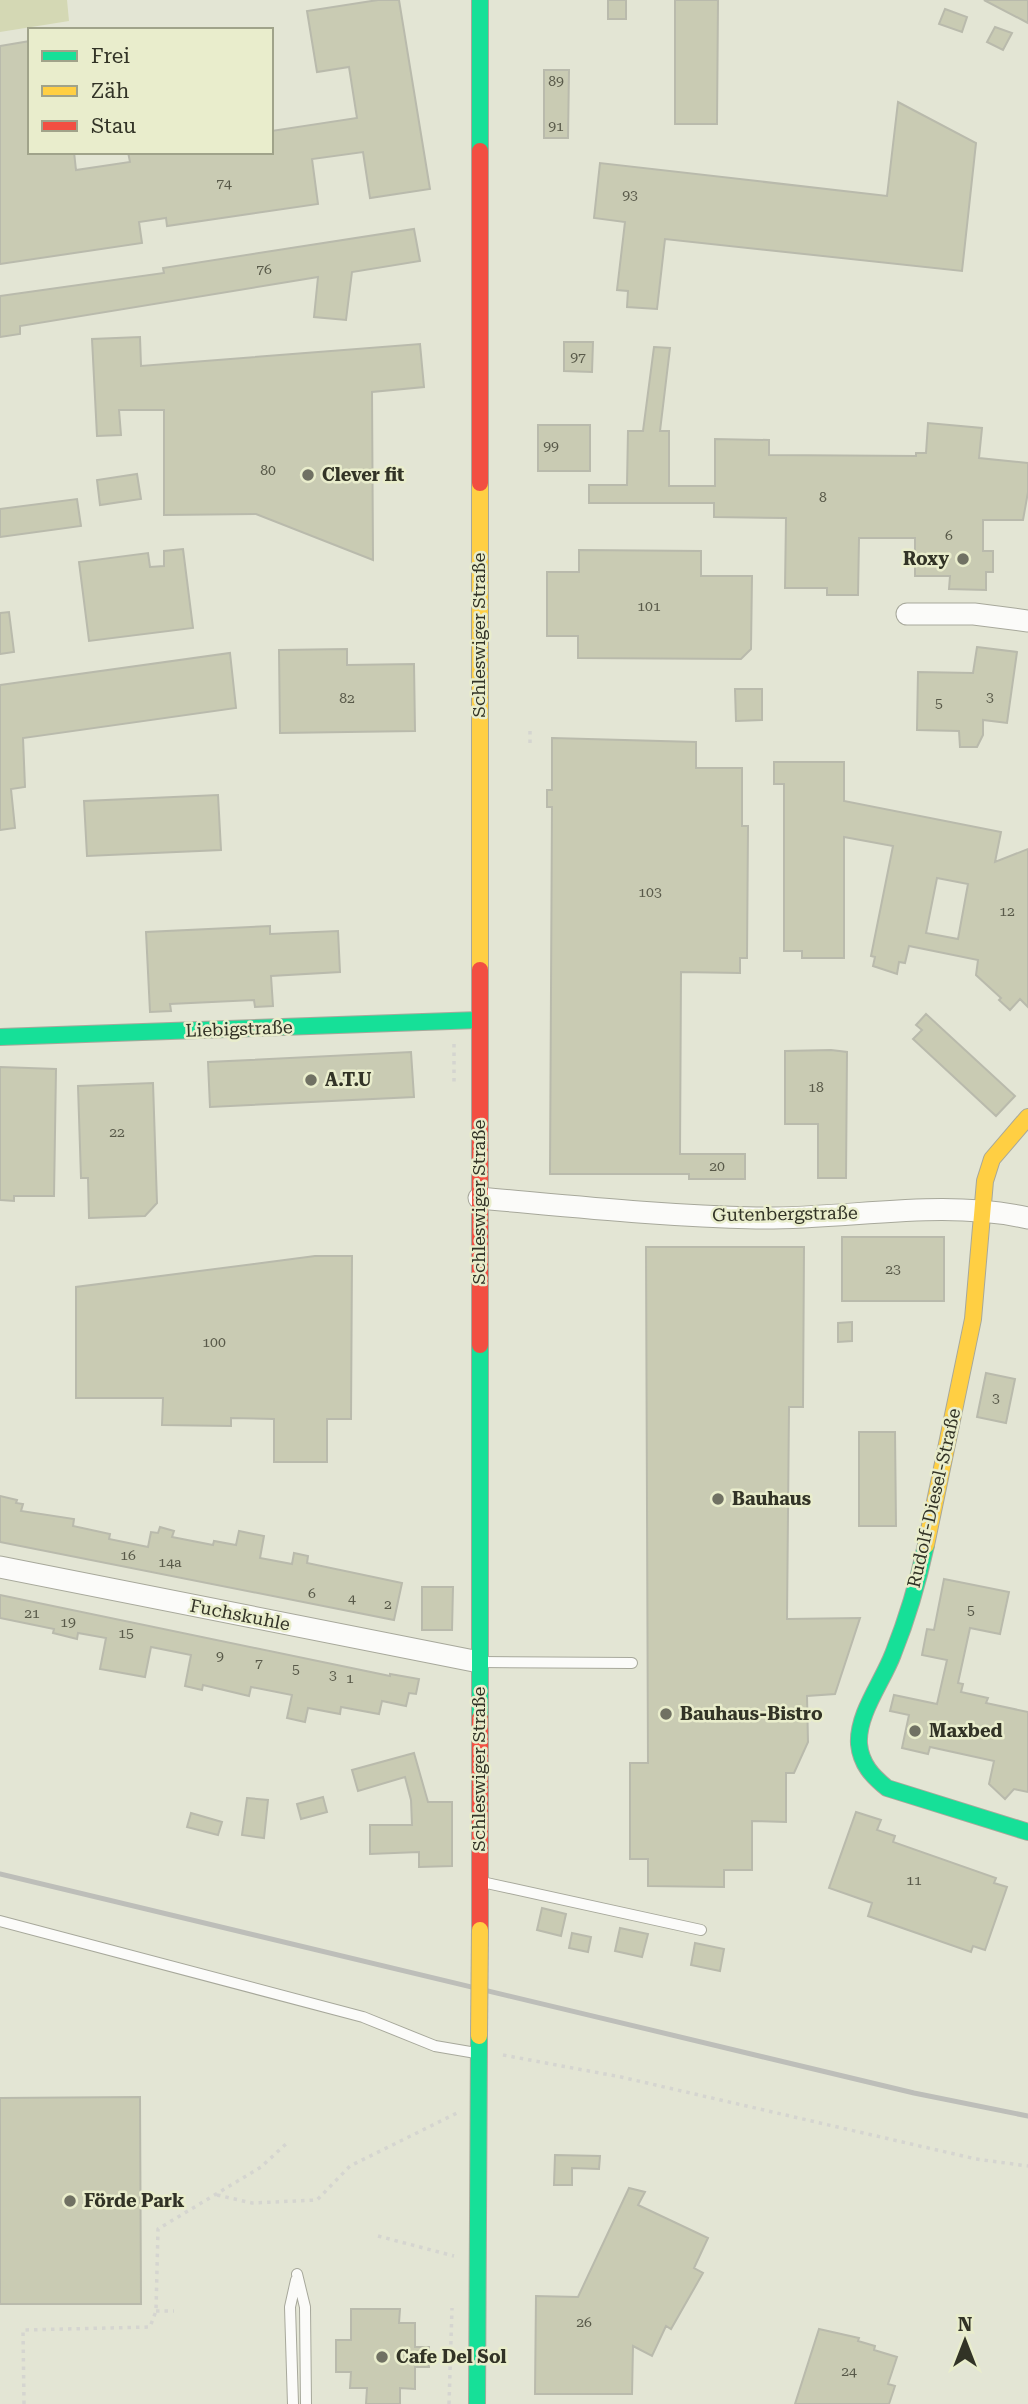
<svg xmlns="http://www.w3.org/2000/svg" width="1028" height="2404" viewBox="0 0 1028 2404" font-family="'Roboto Serif',serif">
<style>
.green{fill:#d4d8b4}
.building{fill:#c9cbb3;stroke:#b9baac;stroke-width:2;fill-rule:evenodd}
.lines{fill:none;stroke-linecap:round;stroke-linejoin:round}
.lane-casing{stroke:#a7a89b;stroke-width:12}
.street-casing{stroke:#a7a89b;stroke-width:23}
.fast-casing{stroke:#a7a89b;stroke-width:18}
.slow-casing{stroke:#a7a89b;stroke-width:18}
.jam-casing{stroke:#a7a89b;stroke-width:18}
.path{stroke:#d5d5d0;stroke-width:3.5;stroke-dasharray:3.5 5;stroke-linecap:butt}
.lane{stroke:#fbfbf9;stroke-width:10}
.street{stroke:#fbfbf9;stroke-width:21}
.fast{stroke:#16e098;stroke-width:16}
.slow{stroke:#ffcf43;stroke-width:16}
.jam{stroke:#f24e42;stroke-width:16}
.rail{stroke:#bdbeb9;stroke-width:5}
.slow-bridge-casing{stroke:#a7a89b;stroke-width:18;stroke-linecap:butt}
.slow-bridge{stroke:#ffcf43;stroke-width:16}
.poi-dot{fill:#707163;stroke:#e9edcc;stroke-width:2.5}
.labels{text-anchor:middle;stroke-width:5;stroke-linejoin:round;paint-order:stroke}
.number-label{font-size:14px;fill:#585949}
.poi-label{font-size:18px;font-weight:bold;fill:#323326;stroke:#e9edcc;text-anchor:start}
.street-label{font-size:18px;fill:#323326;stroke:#e9edcc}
</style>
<rect width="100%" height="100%" fill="#e3e5d4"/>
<path class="green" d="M0,0H67L69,21L0,32Z"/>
<path class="building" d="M378,0H399L430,189L370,198L363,152L312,159L318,204L167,226L166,218L139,222L142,243L0,264V46L30,41V152H74L76,170L130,162L128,152H271V131L357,118L349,67L317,72L307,11Z
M608,0H626V19H608Z
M675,0H718L717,124H675Z
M984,0H1028V23Z
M945,9L967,17L962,32L939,24Z
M995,27L1012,33L1003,50L987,42Z
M544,70H569L568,138H544Z
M898,102L976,143L962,271L665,239L657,309L627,307L628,291L617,290L625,222L594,218L600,163L887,196Z
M414,229L420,261L352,272L346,320L314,317L318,277L20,326V334L0,337V296L164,273L163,268Z
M140,337L141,366L420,344L424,387L372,392L373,560L256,514L164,515V410H119L121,435L97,436L92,339Z
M564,342H593L592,372L564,371Z
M654,347L670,348L660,431H669V486H715V439L769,440V455L916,456V453H926L928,423L982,428L979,458L1028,463V492L1023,520H983V551H993V572H986V590L949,589L950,576H915V538H859L858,595H827V588H785L786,518L714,517V503H589V485H627L628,431H643Z
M538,425H590V471H538Z
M137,474L141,499L100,505L97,480Z
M77,499L81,526L0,537V509Z
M183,549L193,628L89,641L79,562L148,553L150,567L164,566V551Z
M579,550L701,551V576H752L751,649L741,659L578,658V636H547V572H579Z
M9,612L14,652L0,654V613Z
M977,647L1017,652L1007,723L983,720V735L977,747H960L959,731L917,730L918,672L973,673Z
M347,649V665L414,664L415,731L280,733L279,650Z
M230,653L236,708L23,738L25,787L11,789L15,828L0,830V685Z
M735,689H762V720L736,721Z
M552,738L696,742V768H742V826H748L747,958H740V973L681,972L680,1154H745V1179H689V1174H550L552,807H547V790H552Z
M774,762H844V801L1001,832L995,862L1028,849V1007L1020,999L1010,1010L999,1000L1001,998L976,975L978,960L909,946L905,963L899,962L897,974L873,966L875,957L871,956L893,846L844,837V958H802V951H784V784H774ZM937,878L968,884L958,939L926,933Z
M218,795L221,850L87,856L84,801Z
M270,926V934L338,931L340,972L271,976L273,1006L255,1007L254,1000L170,1004L171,1011L150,1012L146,932Z
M926,1014L1015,1096L996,1116L913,1039L922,1030L916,1025Z
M831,1050L847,1052L846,1178H818V1124H785V1051Z
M411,1052L414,1097L210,1107L208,1062Z
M0,1067L56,1069L54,1196H14V1201L0,1200Z
M153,1083L157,1203L145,1216L89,1218L88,1178H81L78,1086Z
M842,1237H944V1301H842Z
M646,1247H804L803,1407H789L787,1619L860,1618L835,1694L807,1696L808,1742L794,1773H786V1822L752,1821V1870H724V1887L648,1886V1859H630V1763H648Z
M315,1256H352L351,1419H327V1462H274V1419L231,1418V1426L162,1425L163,1398H76V1287Z
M852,1322V1341L838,1342V1323Z
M986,1373L1015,1379L1006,1423L977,1417Z
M859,1432H895L896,1526H859Z
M0,1496L17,1500L16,1503L23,1504L21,1511L74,1519L73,1526L110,1534L109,1539L148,1547L151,1532L158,1533L160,1527L174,1531L172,1537L213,1545L214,1541L236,1545L239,1531L264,1536L260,1558L292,1564L294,1553L308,1556L307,1563L402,1583L394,1620L0,1542Z
M944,1579L1009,1592L1000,1634L970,1628L958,1683L963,1684L961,1692L988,1698L986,1703L1028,1712V1792L1014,1789L1005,1799L989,1784L994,1761L930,1747L928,1754L902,1748L909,1715L890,1711L894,1695L937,1704L947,1660L922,1655L927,1629L934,1630Z
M422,1587H453L452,1630H422Z
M0,1595L390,1676V1674L419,1679L416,1694L409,1693L406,1706L382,1701L379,1714L341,1707L340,1714L308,1708L305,1722L287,1718L292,1695L251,1687L249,1696L203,1685L202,1690L185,1686L191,1655L151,1647L145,1677L100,1669L106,1638L78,1633L77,1639L53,1633L54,1629L0,1618Z
M414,1753L428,1802H452V1866L419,1867V1852L370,1854V1825H412L411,1800L405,1777L358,1791L352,1770Z
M323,1797L327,1812L301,1819L297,1804Z
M247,1798L268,1800L264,1838L242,1835Z
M856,1812L881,1820L877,1830L895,1836L893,1842L996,1878L994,1883L1007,1887L985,1950L973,1946L971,1952L868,1916L872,1903L829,1888Z
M191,1813L222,1822L218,1835L187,1827Z
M542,1908L566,1914L561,1936L537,1930Z
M620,1928L648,1934L642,1957L615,1951Z
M572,1933L591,1937L588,1952L569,1948Z
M695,1943L724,1949L720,1971L691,1965Z
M140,2097L141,2304H0V2098Z
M555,2155L600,2156L599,2169L572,2168V2185H554Z
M629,2188L645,2192L638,2205L708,2238L694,2268L703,2273L671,2329L666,2326L652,2356L633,2346L632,2394H535L536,2296L578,2297Z
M351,2309H400L399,2323H415V2347H429V2367H415V2389L400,2388V2404H366L367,2388H350L351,2372H336V2340H351Z
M819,2329L859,2338L858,2341L875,2346L874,2350L897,2357L888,2384L895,2386L889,2404H795Z"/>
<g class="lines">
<defs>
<path id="lane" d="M482,1662L632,1663
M482,1882L701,1930
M0,1921L363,2017L435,2046L476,2053
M297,2274L305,2307L306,2404
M293,2404L290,2307L296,2280"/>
<path id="street" d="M907,614H974L1028,621
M479,1198C570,1206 664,1216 756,1218C846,1220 939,1198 1028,1218
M0,1567L479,1662"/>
<path id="fast" d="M480,0V151
M0,1037L479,1020
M480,1345V1718
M926,1545C918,1582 907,1619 893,1654C883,1681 857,1714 859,1744C861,1764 872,1776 887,1788L1028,1832
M477,2404L479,2036"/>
<path id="slow" d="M480,483V970
M926,1545L973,1319L985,1181L992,1159L1028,1117"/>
<path id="jam" d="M480,151V483
M480,970V1345
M480,1718V1930"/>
</defs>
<use href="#lane" class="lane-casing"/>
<use href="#street" class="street-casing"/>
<use href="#fast" class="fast-casing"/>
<use href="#slow" class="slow-casing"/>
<use href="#jam" class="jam-casing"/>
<path class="path" d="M530,743V727
M454,1044V1085
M503,2055L621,2077L976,2159L1028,2166
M217,2195L252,2203L317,2200L350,2166L457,2113
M378,2236L454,2256
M156,2311H174
M24,2404L23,2330L150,2327L156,2311L158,2229L261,2167L287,2143
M449,2404L452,2308"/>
<use href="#lane" class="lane"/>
<use href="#street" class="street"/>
<use href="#fast" class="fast"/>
<use href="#slow" class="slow"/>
<use href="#jam" class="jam"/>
<path class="rail" d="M0,1874L914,2093L1028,2116"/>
<defs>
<path id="slow-bridge" d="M479,2036L480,1930"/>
</defs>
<use href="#slow-bridge" class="slow-bridge-casing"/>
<use href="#slow-bridge" class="slow-bridge"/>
</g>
<g class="poi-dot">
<circle cx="308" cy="475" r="7"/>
<circle cx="963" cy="559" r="7"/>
<circle cx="311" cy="1080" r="7"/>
<circle cx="718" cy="1499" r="7"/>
<circle cx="666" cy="1714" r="7"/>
<circle cx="915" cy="1731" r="7"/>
<circle cx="70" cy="2201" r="7"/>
<circle cx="382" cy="2357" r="7"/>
</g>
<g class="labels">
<g class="number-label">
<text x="556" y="86">89</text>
<text x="556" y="131">91</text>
<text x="224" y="188">74</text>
<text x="630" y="200">93</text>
<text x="264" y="274">76</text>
<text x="578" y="362">97</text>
<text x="551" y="451">99</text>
<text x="268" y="475">80</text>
<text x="823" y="502">8</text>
<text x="949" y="540">6</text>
<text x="649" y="611">101</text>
<text x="990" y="702">3</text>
<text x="347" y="703">82</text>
<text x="939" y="708">5</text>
<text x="650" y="897">103</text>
<text x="1007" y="916">12</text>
<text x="816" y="1092">18</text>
<text x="117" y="1137">22</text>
<text x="717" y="1171">20</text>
<text x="893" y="1274">23</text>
<text x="214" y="1347">100</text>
<text x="996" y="1403">3</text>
<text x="128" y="1560">16</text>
<text x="170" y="1567">14a</text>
<text x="312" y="1598">6</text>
<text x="352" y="1603">4</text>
<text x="388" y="1609">2</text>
<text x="971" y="1615">5</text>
<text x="32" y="1618">21</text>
<text x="68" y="1627">19</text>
<text x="126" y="1638">15</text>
<text x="220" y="1661">9</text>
<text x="259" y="1668">7</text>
<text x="296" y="1674">5</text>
<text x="333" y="1680">3</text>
<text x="350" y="1683">1</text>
<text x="914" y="1885">11</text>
<text x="584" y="2327">26</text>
<text x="849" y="2376">24</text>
</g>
<g class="poi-label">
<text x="322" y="481">Clever fit</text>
<text x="949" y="565" text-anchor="end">Roxy</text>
<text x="325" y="1086">A.T.U</text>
<text x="732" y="1505">Bauhaus</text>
<text x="680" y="1720">Bauhaus-Bistro</text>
<text x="929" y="1737">Maxbed</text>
<text x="84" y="2207">Förde Park</text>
<text x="396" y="2363">Cafe Del Sol</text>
</g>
<g class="street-label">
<text transform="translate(479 635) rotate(-90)" y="6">Schleswiger Straße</text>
<text transform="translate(239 1029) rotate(-2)" y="6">Liebigstraße</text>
<text transform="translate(479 1202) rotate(-90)" y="6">Schleswiger Straße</text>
<text transform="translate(785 1214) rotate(-1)" y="6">Gutenbergstraße</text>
<text transform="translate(934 1498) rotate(-77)" y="6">Rudolf-Diesel-Straße</text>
<text transform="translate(240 1615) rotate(11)" y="6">Fuchskuhle</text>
<text transform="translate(479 1769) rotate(-90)" y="6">Schleswiger Straße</text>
</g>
</g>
<rect x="28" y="28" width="245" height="126" fill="#e9edcc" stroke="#a0a38a" stroke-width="2"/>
<rect x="42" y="51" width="35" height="10" fill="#16e098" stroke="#a0a38a" stroke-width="2"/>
<text x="91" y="63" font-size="21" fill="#323326">Frei</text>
<rect x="42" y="86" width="35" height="10" fill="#ffcf43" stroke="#a0a38a" stroke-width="2"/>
<text x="91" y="98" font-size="21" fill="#323326">Zäh</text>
<rect x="42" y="121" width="35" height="10" fill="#f24e42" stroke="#a0a38a" stroke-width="2"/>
<text x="91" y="133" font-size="21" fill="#323326">Stau</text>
<g transform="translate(965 2341)" stroke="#e9edcc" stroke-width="5" paint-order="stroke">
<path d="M0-5L12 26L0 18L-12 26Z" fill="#323326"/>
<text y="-10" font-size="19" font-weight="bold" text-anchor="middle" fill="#323326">N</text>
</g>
</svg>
